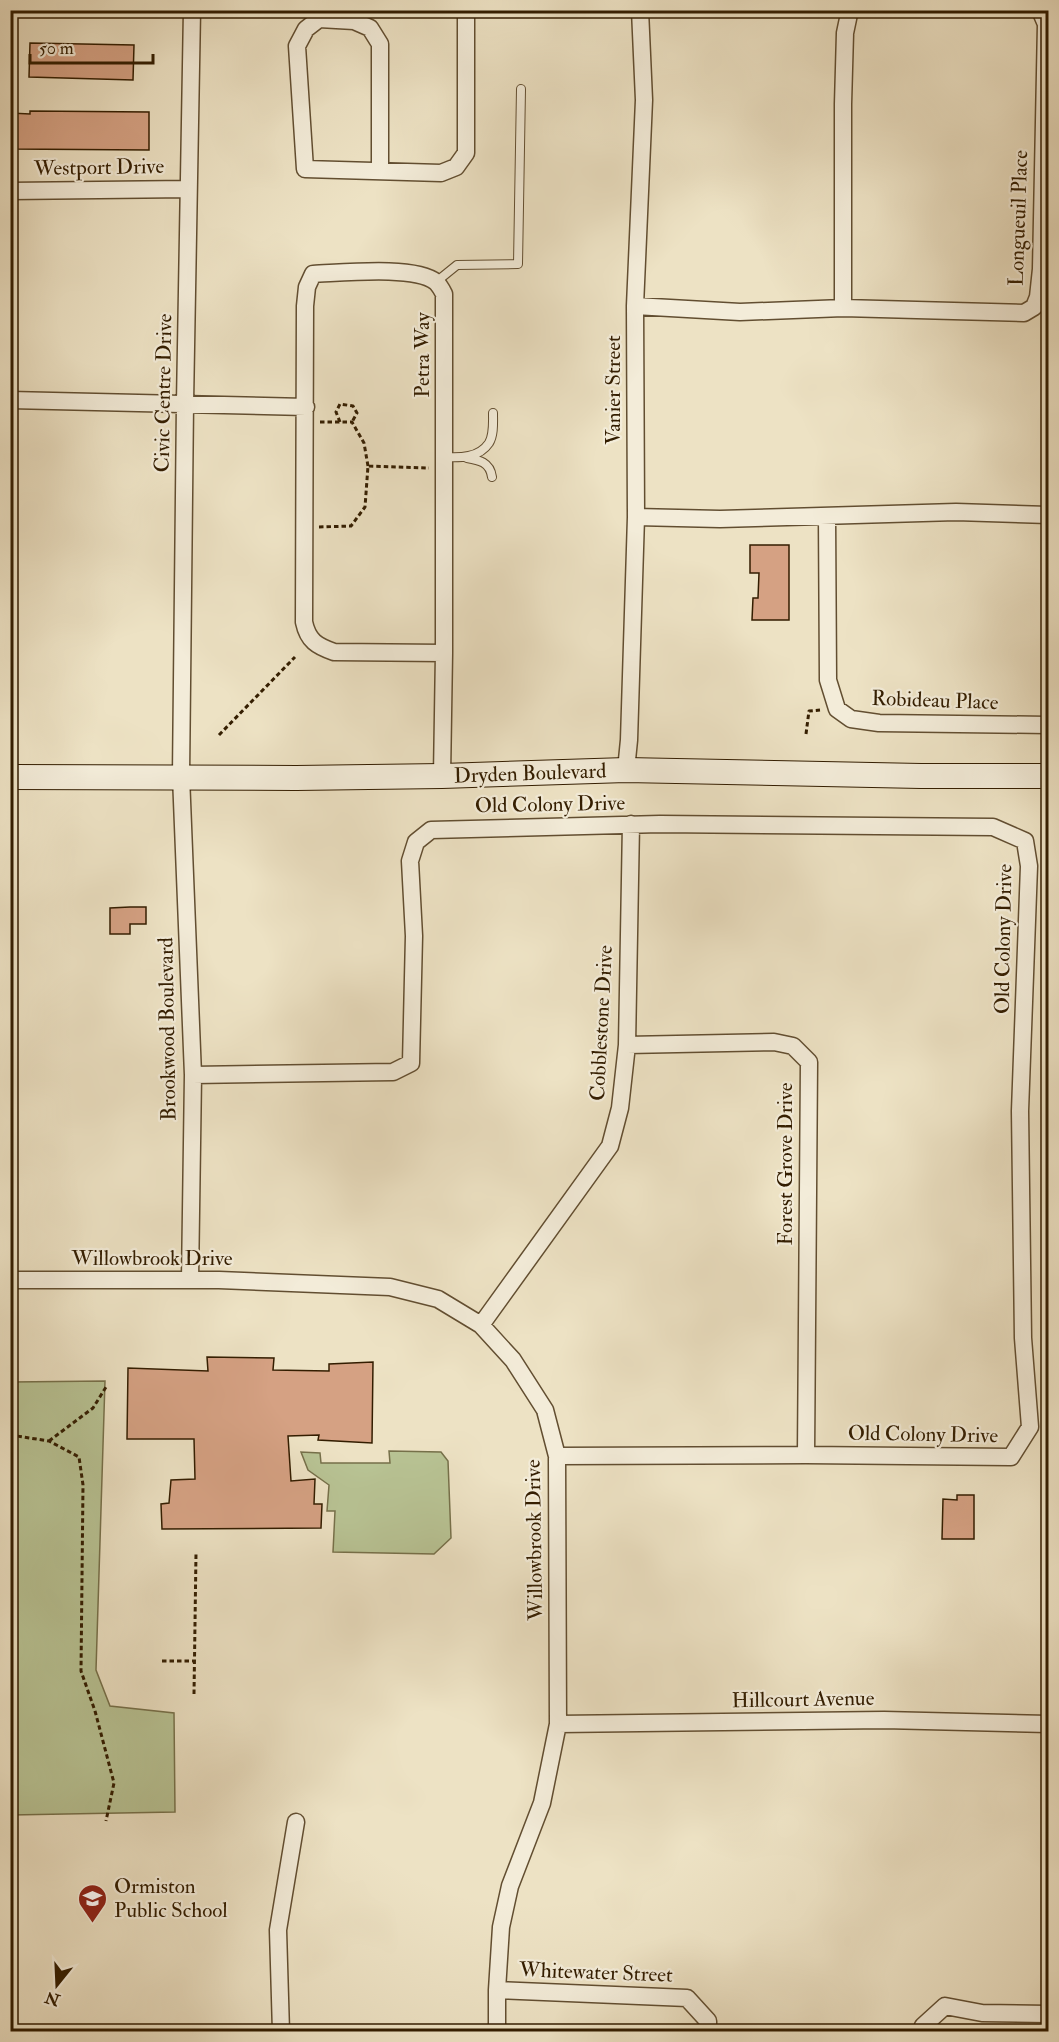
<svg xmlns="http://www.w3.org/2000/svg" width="1059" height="2042" viewBox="0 0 1059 2042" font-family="'IM FELL Double Pica',serif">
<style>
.green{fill:#b8c394;stroke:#76704a;stroke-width:1.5}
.building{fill:#d5a183;stroke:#331d00;stroke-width:1.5}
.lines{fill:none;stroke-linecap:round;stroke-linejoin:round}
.lane-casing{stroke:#624e31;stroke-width:10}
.street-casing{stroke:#624e31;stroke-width:19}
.secondary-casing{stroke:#331d00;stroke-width:26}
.path{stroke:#331d00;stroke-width:3;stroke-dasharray:4.5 3;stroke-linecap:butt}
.lane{stroke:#f3ecd9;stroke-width:8}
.street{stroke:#f3ecd9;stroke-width:16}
.secondary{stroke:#f3ecd9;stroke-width:24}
.labels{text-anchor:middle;stroke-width:4.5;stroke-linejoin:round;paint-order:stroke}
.street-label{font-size:21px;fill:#331d00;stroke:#f3ecd9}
.poi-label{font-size:21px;fill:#331d00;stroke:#f3ecd9;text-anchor:start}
</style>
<rect width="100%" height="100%" fill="#ede2c4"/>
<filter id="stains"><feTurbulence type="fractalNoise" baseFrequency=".00333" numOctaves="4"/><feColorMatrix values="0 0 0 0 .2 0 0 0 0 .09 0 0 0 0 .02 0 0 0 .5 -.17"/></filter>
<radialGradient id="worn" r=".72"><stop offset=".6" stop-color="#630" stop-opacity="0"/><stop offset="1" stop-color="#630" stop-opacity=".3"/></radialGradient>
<path class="green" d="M105,1381L96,1670L110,1706L174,1713L175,1812L11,1815V1382Z
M389,1451L441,1452L448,1461L451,1538L434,1554L333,1552L335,1511H327L329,1485L308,1470L301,1452L320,1453L321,1463H390Z"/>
<path class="building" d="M30,43L134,45L133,80L29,77Z
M30,111L149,112V150L10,149V113L30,114Z
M750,545H789V620H752L753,598H758L759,573H750Z
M130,907H146V924H130V934H110V908Z
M207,1357L274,1358L273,1370L329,1371V1364L373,1362L372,1443L318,1440L319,1435L288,1436L291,1481L315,1479L314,1504H322L321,1528L162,1529L161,1504L169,1503L171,1480L195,1479L194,1439H127L128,1368L208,1371Z
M957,1495H974V1539H942L943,1499L957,1500Z"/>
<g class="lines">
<defs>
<path id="lane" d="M436,282L457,265L518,264L521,89
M444,457C460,458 479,458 489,443C494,435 493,422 493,413
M467,458C479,460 490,462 492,477"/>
<path id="street" d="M380,171V44L370,28L354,21L319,19L306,29L297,46L305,169L441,173L456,167L466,153V10
M10,191L188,189
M635,306L740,312L843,308L1024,313L1034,307L1038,297L1041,269L1046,24L1040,10
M843,308V104L845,33L849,14L853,10
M10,400L306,407
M827,516L828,680L837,709L851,719L879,723L1048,725
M636,517L720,519L956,512L1048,515
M626,770L629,740L636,517L635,306L644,100L640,10
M442,776L444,653V294C442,290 439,285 436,282C415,265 341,273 313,274L307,287L305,306L304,622C308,641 317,646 334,652L444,653
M627,1045L774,1042L793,1046L809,1062L806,1455
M193,1075L393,1072L411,1063L414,936L410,861L416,842L431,830L660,824L993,827L1025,841L1029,866L1020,1111L1023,1338L1030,1427L1011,1457L806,1455L557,1456
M10,1280H219L390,1287L438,1299L481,1325L513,1360L545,1410L557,1456L558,1724L542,1803L510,1886L501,1927L497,1990V2032
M190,1280L193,1075L181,776L185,403L192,10
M481,1325L610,1146L620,1108L627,1045L631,824
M558,1724L884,1720L1048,1724
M497,1990L687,1998L708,2021V2032
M281,2032L278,1930L296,1822
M923,2032V2026L945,2006L982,2013L1048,2014"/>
<path id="secondary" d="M10,777L296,778L442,776L626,770L921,776H1048"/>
</defs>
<use href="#lane" class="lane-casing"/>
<use href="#street" class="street-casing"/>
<use href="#secondary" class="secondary-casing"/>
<path class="path" d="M320,422H352L364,443L368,466
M340,422L336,412L340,404L353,406L357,413L352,422
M319,527L351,526L365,507L368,466L429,468
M806,734L809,711L820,710
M219,735L295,657
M10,1435L49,1441L79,1457L83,1485L81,1671L95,1711L114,1783L106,1821
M49,1441L93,1408L106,1387
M162,1661H194
M194,1694L196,1553"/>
<use href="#lane" class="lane"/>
<use href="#street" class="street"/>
<use href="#secondary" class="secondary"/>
</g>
<defs>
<symbol id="school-pin" viewBox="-11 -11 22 30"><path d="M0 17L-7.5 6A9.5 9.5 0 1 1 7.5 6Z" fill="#8f2418" stroke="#f3ecd9"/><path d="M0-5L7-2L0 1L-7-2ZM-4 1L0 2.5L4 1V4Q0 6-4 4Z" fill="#fff"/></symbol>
</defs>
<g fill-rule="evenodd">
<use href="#school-pin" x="76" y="1882" width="33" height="45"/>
</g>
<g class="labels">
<g class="street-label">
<text transform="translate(99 167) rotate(-1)" y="7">Westport Drive</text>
<text transform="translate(1018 218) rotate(-88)" y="7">Longueuil Place</text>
<text transform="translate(422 355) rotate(-90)" y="7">Petra Way</text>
<text transform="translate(613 390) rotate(-90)" y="7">Vanier Street</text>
<text transform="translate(163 393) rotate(-89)" y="7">Civic Centre Drive</text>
<text transform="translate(935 700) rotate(2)" y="7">Robideau Place</text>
<text transform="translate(530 773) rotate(-2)" y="7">Dryden Boulevard</text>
<text transform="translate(550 804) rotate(-1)" y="7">Old Colony Drive</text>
<text transform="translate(1003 939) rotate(-89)" y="7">Old Colony Drive</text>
<text transform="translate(601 1023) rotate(-87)" y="7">Cobblestone Drive</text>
<text transform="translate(167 1029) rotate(-91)" y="7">Brookwood Boulevard</text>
<text transform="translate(785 1164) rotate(-90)" y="7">Forest Grove Drive</text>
<text x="152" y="1265">Willowbrook Drive</text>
<text transform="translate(923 1434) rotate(1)" y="7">Old Colony Drive</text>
<text transform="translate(534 1540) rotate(-91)" y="7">Willowbrook Drive</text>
<text transform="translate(803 1699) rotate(-1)" y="7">Hillcourt Avenue</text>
<text transform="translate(596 1972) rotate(2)" y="7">Whitewater Street</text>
</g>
<g class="poi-label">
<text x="114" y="1893">Ormiston<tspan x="114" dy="24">Public School</tspan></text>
</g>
</g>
<rect width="1059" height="2042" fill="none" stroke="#ede2c4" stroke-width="36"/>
<rect x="12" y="12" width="1035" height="2018" fill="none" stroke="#331d00" stroke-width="3"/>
<rect x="18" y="18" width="1023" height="2006" fill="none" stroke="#331d00" stroke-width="1.5"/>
<g transform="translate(57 1985) rotate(198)" stroke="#f3ecd9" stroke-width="4.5" paint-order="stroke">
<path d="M0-4.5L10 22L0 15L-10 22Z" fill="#331d00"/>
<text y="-9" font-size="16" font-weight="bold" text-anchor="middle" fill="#331d00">N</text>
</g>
<path d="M30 54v9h123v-9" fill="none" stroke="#331d00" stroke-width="3"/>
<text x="39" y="54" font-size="18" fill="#331d00" stroke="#f3ecd9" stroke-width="4.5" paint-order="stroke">50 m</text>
<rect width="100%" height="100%" filter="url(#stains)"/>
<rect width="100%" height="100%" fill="url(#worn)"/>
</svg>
